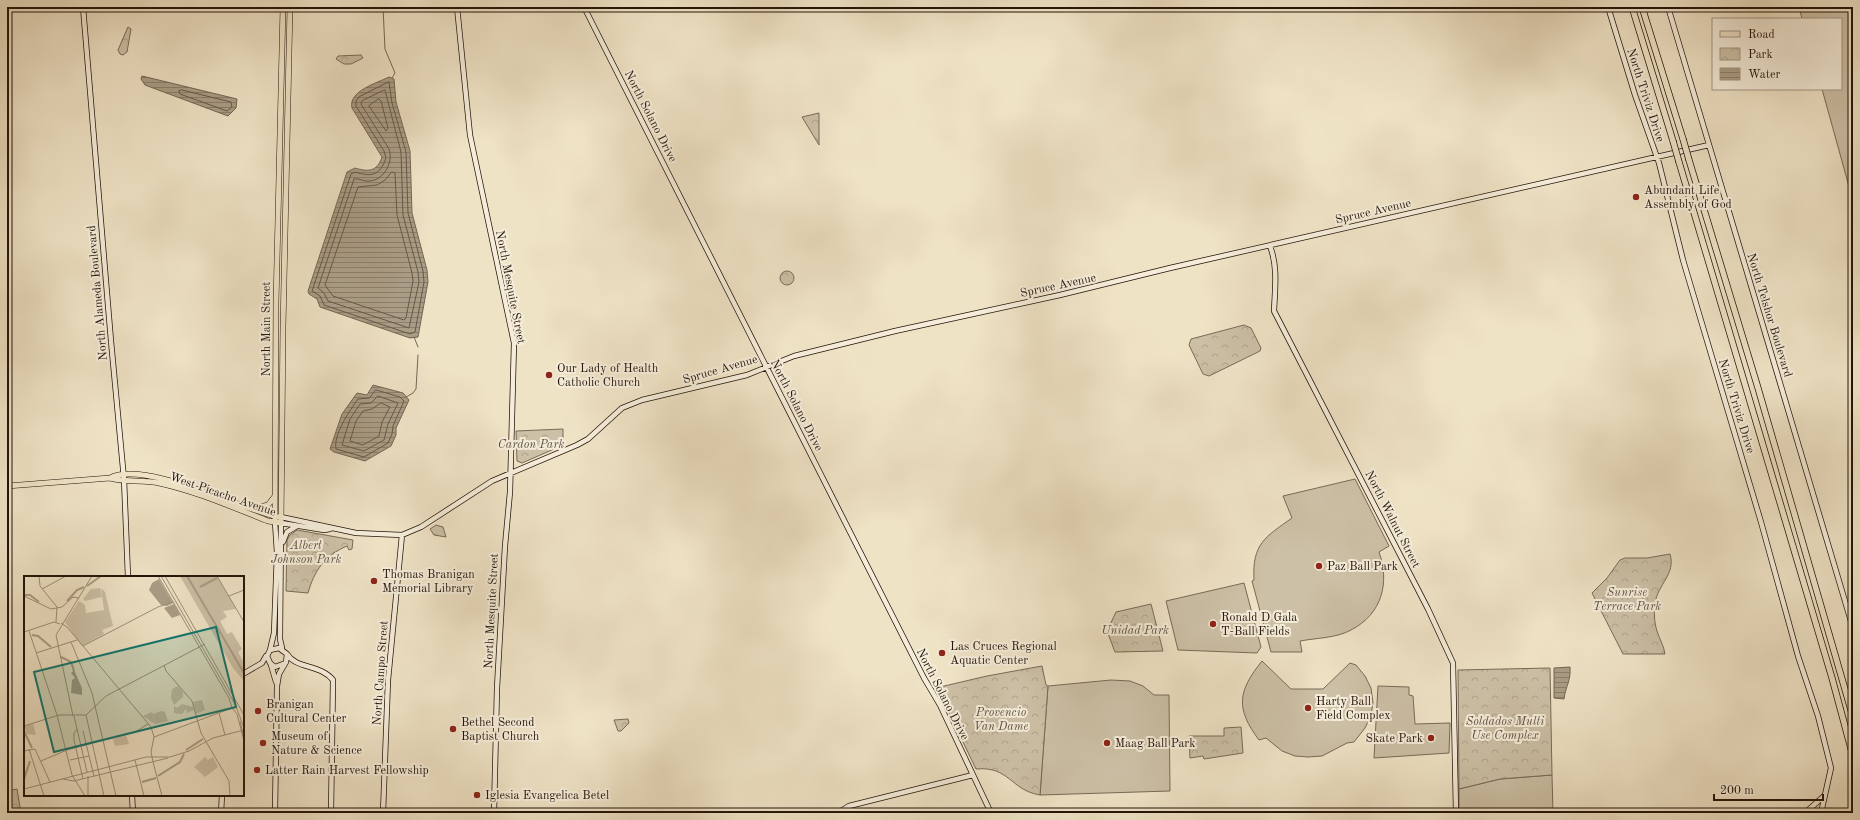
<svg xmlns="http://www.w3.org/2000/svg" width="1860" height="820" viewBox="0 0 1860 820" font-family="'Old Standard TT',serif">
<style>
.green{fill:#ccc0a6;stroke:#786a58}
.park{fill:url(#park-crowns);stroke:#786a58}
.water{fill:url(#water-rules);stroke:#746654}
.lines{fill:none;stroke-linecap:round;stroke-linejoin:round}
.shore{stroke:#665848;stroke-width:1}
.stream{stroke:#746654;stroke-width:1}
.secondary-casing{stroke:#23140a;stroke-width:6}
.primary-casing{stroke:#23140a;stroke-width:6}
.highway-casing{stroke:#23140a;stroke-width:7}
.secondary{stroke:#f5edda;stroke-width:4.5}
.primary{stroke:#efe3c6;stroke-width:5}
.highway{stroke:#efe3c6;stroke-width:5.5}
.highway-bridge-casing{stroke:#23140a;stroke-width:7;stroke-linecap:butt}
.highway-bridge{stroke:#efe3c6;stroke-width:5.5}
.poi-dot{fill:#8f2418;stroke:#f5edda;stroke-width:1.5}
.labels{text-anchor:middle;stroke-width:4;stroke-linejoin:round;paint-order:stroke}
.street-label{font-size:12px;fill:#23140a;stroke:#f5edda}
.poi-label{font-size:12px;fill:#23140a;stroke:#f5edda;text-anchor:start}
.park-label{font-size:12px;font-style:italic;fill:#5e5041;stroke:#f5edda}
.inset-river{fill:none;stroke:#aa9d86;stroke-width:2}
.inset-road{fill:none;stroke:#9d907b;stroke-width:1}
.view{fill:#0f766e;fill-opacity:0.15;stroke:#0f766e;stroke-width:2}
.inset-edge{fill:none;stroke:#23140a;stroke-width:2}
</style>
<defs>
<pattern id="park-crowns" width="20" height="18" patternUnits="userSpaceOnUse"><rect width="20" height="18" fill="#ccc0a6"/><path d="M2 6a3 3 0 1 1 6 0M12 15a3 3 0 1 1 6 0" fill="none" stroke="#afa48e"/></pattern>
<pattern id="water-rules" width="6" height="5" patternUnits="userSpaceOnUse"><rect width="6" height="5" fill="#aa9d86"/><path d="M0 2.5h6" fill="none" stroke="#8a7f6c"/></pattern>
</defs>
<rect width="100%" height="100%" fill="#efe3c6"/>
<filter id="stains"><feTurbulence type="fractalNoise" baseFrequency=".005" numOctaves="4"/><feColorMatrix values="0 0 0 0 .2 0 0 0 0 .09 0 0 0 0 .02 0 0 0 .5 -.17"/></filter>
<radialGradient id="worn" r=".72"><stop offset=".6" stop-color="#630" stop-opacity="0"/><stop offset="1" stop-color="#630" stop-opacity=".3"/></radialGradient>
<path class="green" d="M1799,7H1853V201L1822,89H1841V19H1802Z
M1355,479L1389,546L1379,552C1390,583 1382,614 1351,630C1337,638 1316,638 1300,641L1302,652H1271L1252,581L1254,580C1252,544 1265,537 1292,518L1283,496Z
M1244,583L1261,647L1257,653L1178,650L1166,601Z
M1262,661L1291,689H1323L1350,663L1356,665L1365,676L1371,688L1373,702L1371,716L1365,728L1354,742L1347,743L1322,756L1308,757L1295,756L1282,751L1266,738L1259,740C1235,708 1238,691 1262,661Z
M1111,680L1130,681L1143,686L1154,695H1169L1170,791L1040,795L1048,686Z
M1378,686L1409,687V695L1413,696L1415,724L1450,723L1449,753L1374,758Z
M1552,775L1553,813H1459V789L1500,779Z"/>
<path class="park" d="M128,27L131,29L127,52L123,55L120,54L118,50Z
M361,55L363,58L351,64H344L336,59L338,56Z
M819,113V145L802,117Z
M780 278a7 7 0 1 1 14 0a7 7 0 1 1-14 0Z
M1244,325L1251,328L1261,348L1260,351L1209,376L1203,374L1189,345L1191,339Z
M563,429V443L561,446L522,463L517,461L516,431Z
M436,525L443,527L446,537L434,535L430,529Z
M297,530L353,540L352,549L349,550L347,546C325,555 314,571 308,593L286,591L287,540L290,535Z
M1670,554C1676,574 1658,584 1655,603C1654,612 1654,622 1657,631C1659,638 1664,646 1665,654H1623L1592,593L1607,578L1620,560L1625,558H1647Z
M1151,604L1163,651L1115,652L1107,631L1116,612Z
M1042,666L1046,685L1048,686L1040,795C1010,790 1010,766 976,769L938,690L940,687L987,676Z
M1550,668L1552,775L1500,779L1459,789L1458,670Z
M628,719L629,723L621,731H618L614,720Z
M1241,727L1243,753L1204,759L1203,756L1190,758L1189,736H1224V728Z
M17,789L21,813H7V791Z"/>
<path class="water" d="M142,76L237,99L236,108L228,116L145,85L141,79Z
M389,77L394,79L396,102L410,151L412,213L427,270L428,282L418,337L410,338L320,307L317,299L309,294L308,291L347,172L355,168C368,172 377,172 382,157L352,108C348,91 377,83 389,77Z
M373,385L403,393L409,400L396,428V435L391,446L365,461L334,452L330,449L342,414L357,393L367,395Z
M1570,667C1571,681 1566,685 1564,699L1554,698V668Z"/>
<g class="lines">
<path class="shore" d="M389,82L392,103L406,152L408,213L423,271L424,282L415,332L410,334L324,305L320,296L312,291L351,174L355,172C371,177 380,176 386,158L384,151L356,106V101L359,97Z
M182,90L231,102L232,107L227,111L180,94L179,91Z
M385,90L401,152L403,215L418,272L419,282L409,328L328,301L324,293L318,288L354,179C359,178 362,181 367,181C383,182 394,163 389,149L361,104L362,101Z
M379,99L381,101L388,128L386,131L369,106Z
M392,172L395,173L397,215L412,273L413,281L406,318L404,320L333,296L325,285L358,187L377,185L385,180Z
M376,390L400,397L404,401L393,426L392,434L388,443L364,457L336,449C333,435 350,410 358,399L369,398Z
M378,396L398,403L388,424L384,440L364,451L342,445L350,419L360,404L371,403Z
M381,403L390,407L382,422L379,436L363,445L350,441L356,421L363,411L372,409Z"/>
<path class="stream" d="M383,7L385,49L395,73L392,78
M414,337L418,347
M406,397L413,393L416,389L418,355"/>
<defs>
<path id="secondary" d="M83,7L111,341L124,479L128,577
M457,7L470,135L514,343L510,492L505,546L497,688L494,813
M584,7L924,678L940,705L991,813
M1608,7L1635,95L1659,163L1683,260L1761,522L1798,656L1818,716L1831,768L1821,813
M1668,7L1853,628
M1270,246C1278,267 1275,288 1274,311L1428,609L1453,663L1456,813
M281,517L356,533L402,535L421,527L492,481L577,445L588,439L622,408L642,400L747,375L794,356L895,331L1060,295L1170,268L1709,145
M283,542L287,532L297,526
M282,648L280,639L281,523L324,530L330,529
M270,650L274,633L277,553L275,522
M287,654C296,669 320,664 333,680L331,813
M271,665L276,682
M243,674L262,663L266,656
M132,795L133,813
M221,813L222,795
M275,813L277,686L279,674L286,662L287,654L279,648L270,650L267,656L270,663L275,667L283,664
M383,813L388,680L402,535
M838,813L849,806L973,775
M1805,813L1824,796"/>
<path id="primary" d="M110,478C119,482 146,480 159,483C196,491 232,507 268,521L281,523L283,327L290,7
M7,486L110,478C145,460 240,509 278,517
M256,508L268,505L275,496
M275,522L276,303L283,7"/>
<path id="highway" d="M1632,7L1673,141
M1642,7L1683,139
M1689,160L1758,388L1853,717
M1679,162L1832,678L1853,756"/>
</defs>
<use href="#secondary" class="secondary-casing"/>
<use href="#primary" class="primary-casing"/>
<use href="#highway" class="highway-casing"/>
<use href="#secondary" class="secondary"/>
<use href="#primary" class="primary"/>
<use href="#highway" class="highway"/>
<defs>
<path id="highway-bridge" d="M1683,139L1689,160
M1673,141L1679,162"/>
</defs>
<use href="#highway-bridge" class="highway-bridge-casing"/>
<use href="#highway-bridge" class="highway-bridge"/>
</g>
<g class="poi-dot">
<circle cx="1636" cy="197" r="4"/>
<circle cx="549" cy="375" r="4"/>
<circle cx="1319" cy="566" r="4"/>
<circle cx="374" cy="581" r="4"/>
<circle cx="1213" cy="624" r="4"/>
<circle cx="942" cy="653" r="4"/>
<circle cx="1308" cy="708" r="4"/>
<circle cx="258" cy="711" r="4"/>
<circle cx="453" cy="729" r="4"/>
<circle cx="1431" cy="738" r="4"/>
<circle cx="263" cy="743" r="4"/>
<circle cx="1107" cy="743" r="4"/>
<circle cx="257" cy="770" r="4"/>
<circle cx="477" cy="795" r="4"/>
</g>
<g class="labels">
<g class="street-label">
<text transform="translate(1646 95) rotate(72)" y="4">North Triviz Drive</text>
<text transform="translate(651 116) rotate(63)" y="4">North Solano Drive</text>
<text transform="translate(1373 211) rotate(-13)" y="4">Spruce Avenue</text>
<text transform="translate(1058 285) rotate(-12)" y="4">Spruce Avenue</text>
<text transform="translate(511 287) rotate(79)" y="4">North Mesquite Street</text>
<text transform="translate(97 293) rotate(-95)" y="4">North Alameda Boulevard</text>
<text transform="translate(1770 315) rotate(73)" y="4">North Telshor Boulevard</text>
<text transform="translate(266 329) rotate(-90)" y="4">North Main Street</text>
<text transform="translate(720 369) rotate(-16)" y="4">Spruce Avenue</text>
<text transform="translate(797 405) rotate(63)" y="4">North Solano Drive</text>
<text transform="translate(1737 406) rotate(73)" y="4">North Triviz Drive</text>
<text transform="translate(223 494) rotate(19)" y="4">West Picacho Avenue</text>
<text transform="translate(1393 519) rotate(63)" y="4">North Walnut Street</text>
<text transform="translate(491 611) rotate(-87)" y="4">North Mesquite Street</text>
<text transform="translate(380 673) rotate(-86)" y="4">North Campo Street</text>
<text transform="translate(943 694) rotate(63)" y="4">North Solano Drive</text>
</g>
<g class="poi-label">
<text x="1644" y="194">Abundant Life<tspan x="1644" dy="14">Assembly of God</tspan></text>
<text x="557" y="372">Our Lady of Health<tspan x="557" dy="14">Catholic Church</tspan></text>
<text x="1327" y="570">Paz Ball Park</text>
<text x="382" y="578">Thomas Branigan<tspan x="382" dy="14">Memorial Library</tspan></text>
<text x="1221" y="621">Ronald D Gala<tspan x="1221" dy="14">T-Ball Fields</tspan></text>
<text x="950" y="650">Las Cruces Regional<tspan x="950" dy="14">Aquatic Center</tspan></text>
<text x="1316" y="705">Harty Ball<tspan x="1316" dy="14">Field Complex</tspan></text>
<text x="266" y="708">Branigan<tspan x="266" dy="14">Cultural Center</tspan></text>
<text x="461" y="726">Bethel Second<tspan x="461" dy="14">Baptist Church</tspan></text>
<text x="271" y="740">Museum of<tspan x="271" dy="14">Nature &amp; Science</tspan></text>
<text x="1423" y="742" text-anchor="end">Skate Park</text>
<text x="1115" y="747">Maag Ball Park</text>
<text x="265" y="774">Latter Rain Harvest Fellowship</text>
<text x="485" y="799">Iglesia Evangelica Betel</text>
</g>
<g class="park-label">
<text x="531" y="448">Cardon Park</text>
<text x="306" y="549">Albert<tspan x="306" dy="14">Johnson Park</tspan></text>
<text x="1627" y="596">Sunrise<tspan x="1627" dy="14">Terrace Park</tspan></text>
<text x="1135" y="634">Unidad Park</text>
<text x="1001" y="716">Provencio<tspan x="1001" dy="14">Van Dame</tspan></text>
<text x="1505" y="725">Soldados Multi<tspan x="1505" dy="14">Use Complex</tspan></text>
</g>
</g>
<g transform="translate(24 576)">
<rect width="220" height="220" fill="#efe3c6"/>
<path d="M156,0H193L206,22L197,32L203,41L196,45L203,58L208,56L218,73L214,76L220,87V105L209,92ZM76,12L78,21L61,25L59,23L67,13ZM77,12L81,16L89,50L78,54L73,44L52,62L41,46L55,25L61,29L62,37L80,34ZM154,110L159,116V121L150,129L147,122L148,113ZM158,128L169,131L170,134L163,137L162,133L158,138L150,137V130L153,132ZM137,135L141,136L144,145L131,148L129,138Z" fill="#ccc0a6"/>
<path d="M102,159L105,168L91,170L89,163Z" fill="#ccc0a6"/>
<path d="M206,22L212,33L199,35L195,29ZM73,43L80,58L58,70L52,62ZM178,124L181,134L172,138L169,126ZM128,136L129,138L131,148L119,140ZM9,148L12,159L3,158L0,150ZM181,181L184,184L189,181L194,191L181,201L170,191Z" fill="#ccc0a6"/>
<path d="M135,3L149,27L143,30L137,29L125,14L128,7ZM150,28L156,39L148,42L140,32ZM50,94L58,112V119L47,117L48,104L51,102L47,97Z" fill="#aa9d86"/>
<path class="inset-river" d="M163,0L220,97M63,10L77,0M176,11L193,2M1,19H6L15,26M43,25L53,14L60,11M8,59L14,60L27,71M37,81L47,86L50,95M0,155L8,172M162,174L179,163M134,200L156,186L160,178M0,203L6,185M118,206L132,202"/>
<path class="inset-road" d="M15,0L16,10L33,31L32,46M134,0L205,122L208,132M137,0L211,128L220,152M141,0L220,139M193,0L220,46M18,13L42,0M0,20L27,33L38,31L49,21L55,22M205,20L220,14M37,47L43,51L127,151L130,161L127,176L129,186M5,55L33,139M0,56L30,46L36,48M47,66L68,117L92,220M59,70L134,31L149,26M12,77L53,64M140,89L142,95L168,125L177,157L205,205L206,220M208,132L213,138L220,165M195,137L201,159M33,139L48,199L61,220M62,139L80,220M49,140L32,59L68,0M50,140L63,196M216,145L220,162M0,150L35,139H62L82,120L181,68M53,153L50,157V164L59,203M59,155L70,200M130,161L208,132M5,173L20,220M0,175L11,173L26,206M46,184L65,180M111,184L120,220M17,185L43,174L111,156L124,148M129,186L138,220M64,200V220M39,203L50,205L144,182M0,213L122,181H146L165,175L189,162L220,154"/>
<path class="view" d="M192,51L212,131L30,176L10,96Z"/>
<rect width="220" height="220" class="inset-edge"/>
</g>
<rect width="1860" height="820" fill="none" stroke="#efe3c6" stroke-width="24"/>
<rect x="8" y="8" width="1844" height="804" fill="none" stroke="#23140a" stroke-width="2"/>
<rect x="12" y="12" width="1836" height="796" fill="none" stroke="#23140a"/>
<rect x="1712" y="18" width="130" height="72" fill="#f5edda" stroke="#a19687"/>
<rect x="1720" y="31" width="20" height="6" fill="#efe3c6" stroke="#a19687"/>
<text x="1748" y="38" font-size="12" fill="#23140a">Road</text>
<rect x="1720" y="48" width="20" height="12" fill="url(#park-crowns)" stroke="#a19687"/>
<text x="1748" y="58" font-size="12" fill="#23140a">Park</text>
<rect x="1720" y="68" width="20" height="12" fill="url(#water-rules)" stroke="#a19687"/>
<text x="1748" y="78" font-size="12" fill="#23140a">Water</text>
<path d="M1714 794v6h109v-6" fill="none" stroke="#23140a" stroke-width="2"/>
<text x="1720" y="794" font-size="12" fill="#23140a" stroke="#f5edda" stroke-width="3" paint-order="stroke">200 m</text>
<rect width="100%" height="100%" filter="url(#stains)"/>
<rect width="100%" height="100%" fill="url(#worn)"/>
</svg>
